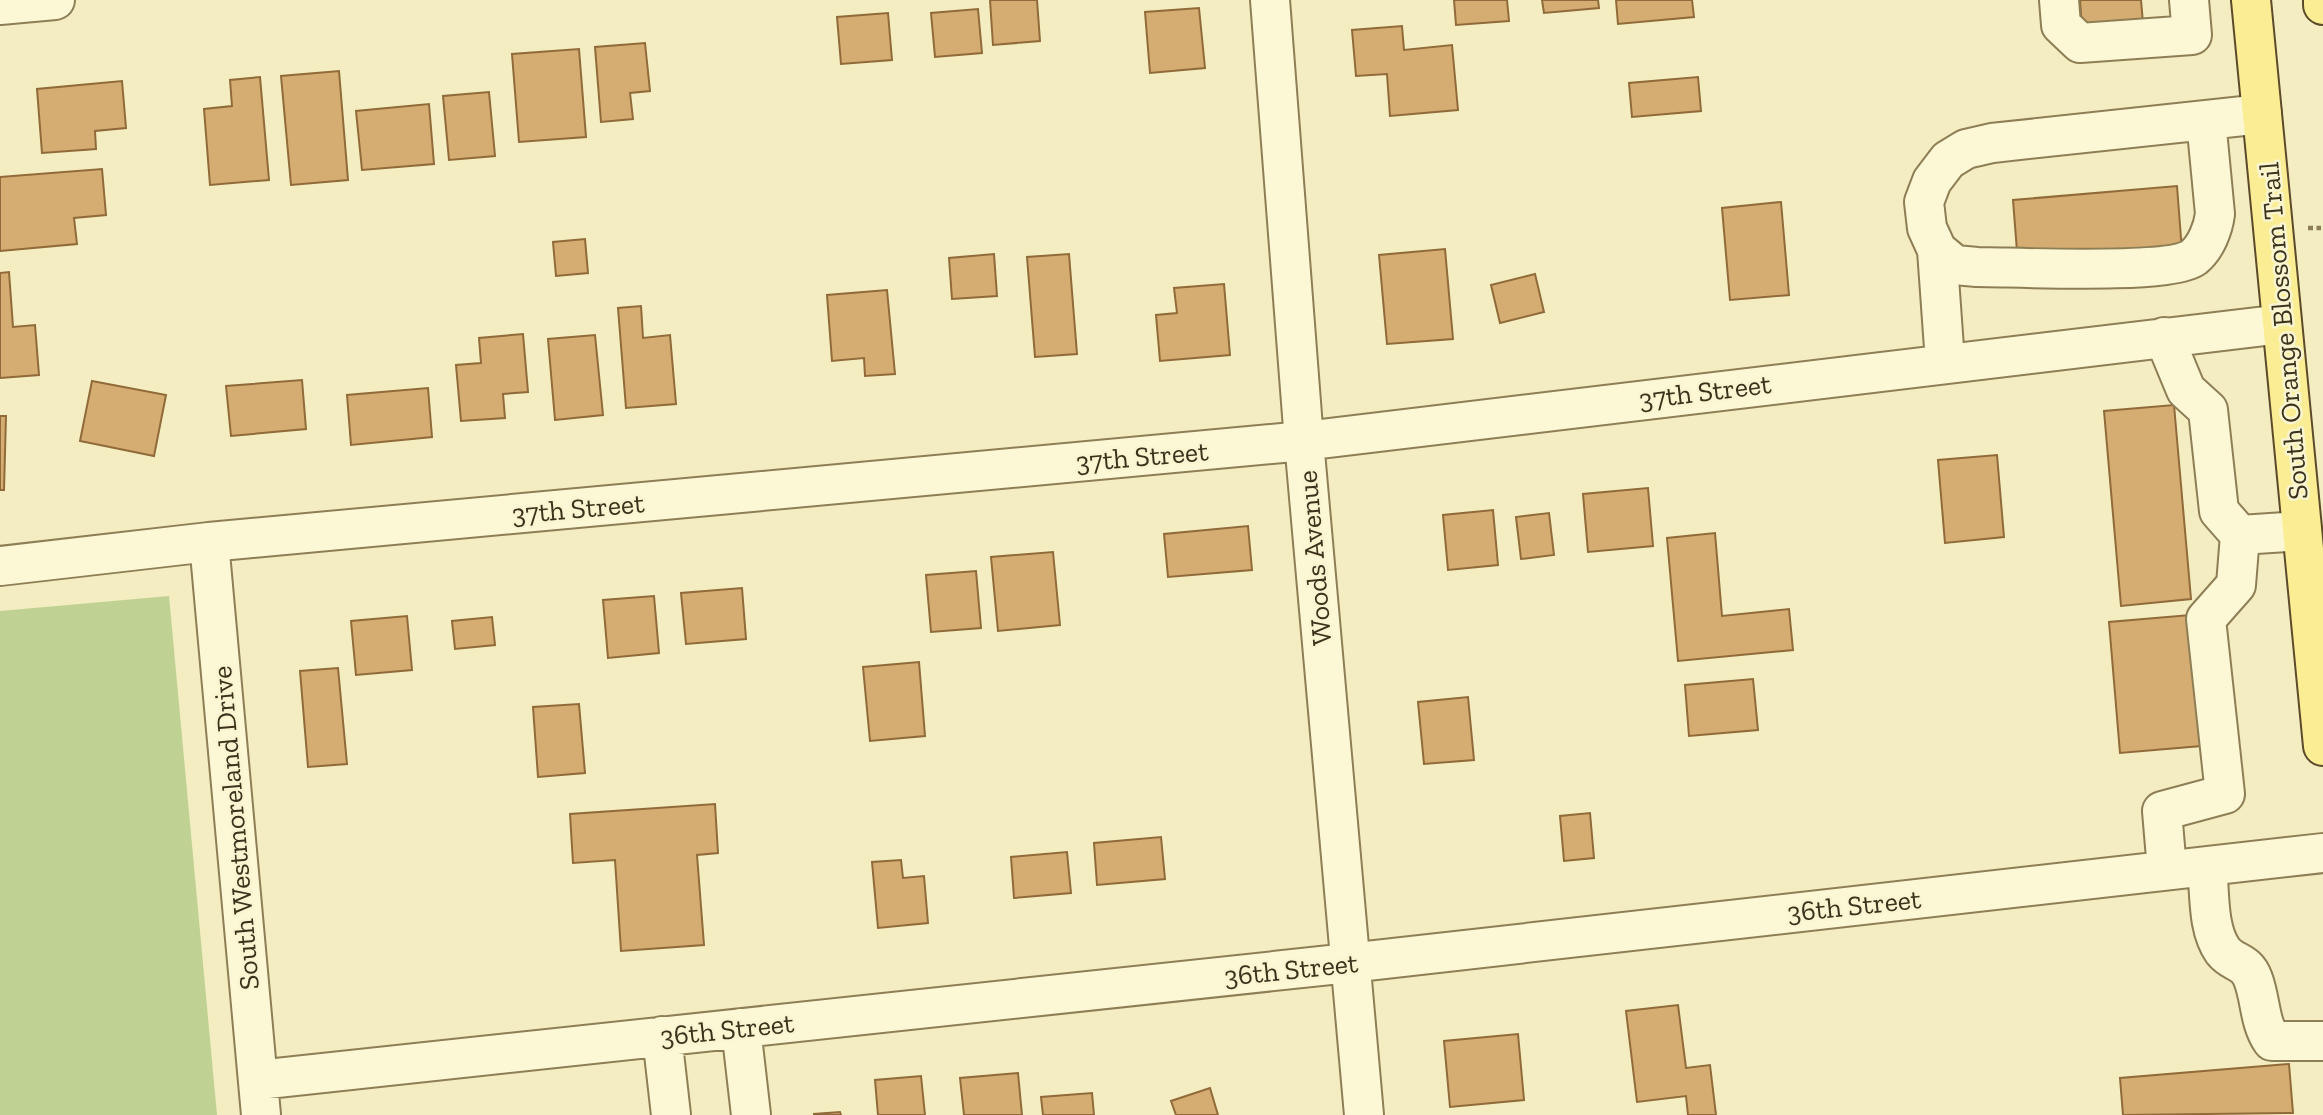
<svg xmlns="http://www.w3.org/2000/svg" width="2323" height="1115" viewBox="0 0 2323 1115" font-family="'Zilla Slab',serif">
<style>
.green{fill:#c0d293}
.building{fill:#d5ad72;stroke:#906b39;stroke-width:2}
.lines{fill:none;stroke-linecap:round;stroke-linejoin:round}
.minor-casing{stroke:#8e7e56;stroke-width:42}
.major-casing{stroke:#5c4a2b;stroke-width:42}
.path{stroke:#8e7e56;stroke-width:4.5;stroke-dasharray:5 3.5;stroke-linecap:butt}
.minor{stroke:#fcf8d5;stroke-width:38}
.major{stroke:#faed94;stroke-width:38}
.labels{text-anchor:middle;stroke-width:5;stroke-linejoin:round;paint-order:stroke}
.street-label{font-size:28px;fill:#3c321c;stroke:#f9f5d1}
</style>
<rect width="100%" height="100%" fill="#f3edc1"/>
<path class="green" d="M169,596L217,1115H0V611Z"/>
<path class="building" d="M990,0H1037L1040,41L993,45Z
M1454,0H1507L1509,21L1456,25Z
M1542,0H1598L1599,8L1544,13Z
M1616,0H1692L1694,17L1618,24Z
M2080,0H2141L2143,23L2082,29Z
M1199,8L1205,68L1150,73L1145,12Z
M978,9L982,53L935,57L931,13Z
M888,13L892,60L841,64L837,17Z
M1402,26L1404,50L1452,45L1458,110L1390,116L1387,74L1356,76L1352,30Z
M645,43L650,91L630,93L633,119L601,122L595,47Z
M579,49L586,137L519,142L512,54Z
M339,71L348,180L291,185L281,76Z
M260,77L269,180L210,185L204,109L232,106L230,80Z
M1698,77L1701,111L1632,117L1629,83Z
M122,81L126,128L95,131L96,149L42,153L37,89Z
M489,92L495,156L449,160L443,96Z
M429,104L434,164L362,170L356,111Z
M102,169L106,215L74,218L77,244L0,251V177Z
M2177,186L2182,251L2018,264L2013,200Z
M1781,202L1789,295L1730,300L1722,208Z
M585,239L588,273L556,276L553,242Z
M1445,249L1453,339L1387,344L1379,255Z
M994,254L997,296L952,299L949,258Z
M1069,254L1077,354L1035,357L1027,257Z
M9,272L13,327L35,325L39,375L0,378V273Z
M1535,274L1544,312L1500,323L1491,285Z
M1224,284L1230,355L1160,361L1156,315L1177,313L1174,288Z
M887,290L895,374L865,376L864,358L832,361L827,295Z
M641,306L643,338L670,335L676,404L626,408L618,308Z
M523,334L528,392L503,394L505,418L461,421L456,365L481,363L479,338Z
M595,335L603,415L555,420L548,339Z
M302,380L306,429L231,436L226,386Z
M92,381L166,395L154,456L80,441Z
M428,388L432,437L351,445L347,395Z
M2174,405L2191,599L2121,606L2104,411Z
M0,416H6L4,490H0Z
M1997,455L2004,537L1945,543L1938,460Z
M1648,488L1653,546L1588,552L1583,494Z
M1493,510L1498,565L1448,570L1443,515Z
M1549,513L1554,555L1521,559L1516,517Z
M1248,526L1252,570L1168,577L1164,534Z
M1715,533L1722,616L1789,609L1793,650L1678,661L1667,538Z
M1053,552L1060,625L998,631L991,557Z
M976,571L981,628L931,632L926,575Z
M742,588L746,639L686,644L681,593Z
M654,596L659,653L608,658L603,600Z
M2190,615L2201,746L2120,753L2109,622Z
M407,616L412,670L356,675L351,621Z
M492,617L495,645L455,649L452,621Z
M919,662L925,736L870,741L863,667Z
M338,668L347,764L308,767L300,671Z
M1753,679L1758,730L1689,736L1685,685Z
M1468,697L1474,760L1424,764L1418,702Z
M579,704L585,773L538,777L533,707Z
M715,804L718,853L697,855L704,945L621,951L615,860L573,863L570,814Z
M1590,813L1594,858L1564,861L1560,816Z
M1161,837L1165,879L1097,885L1094,843Z
M1067,852L1071,893L1014,898L1011,857Z
M901,860L903,878L924,876L928,923L878,928L872,862Z
M1678,1005L1686,1068L1710,1065L1716,1115H1688L1686,1096L1637,1102L1626,1011Z
M1518,1034L1524,1100L1450,1107L1444,1041Z
M2289,1064L2293,1113L2123,1115L2120,1078Z
M1018,1073L1022,1115H964L960,1078Z
M921,1076L925,1115H878L875,1080Z
M1210,1088L1218,1115H1176L1171,1101Z
M1092,1093L1094,1115H1043L1041,1097Z
M840,1112L841,1115H814V1114Z"/>
<g class="lines">
<defs>
<path id="minor" d="M1270,0L1304,441L1364,1115
M2059,0L2061,25L2080,43L2192,35L2189,0
M0,5L55,0
M1937,250L1955,265L1977,267C2014,267 2170,275 2194,257C2206,247 2213,229 2215,214L2206,120
M2164,337L2186,390L2208,410L2219,511L2240,535L2302,531
M1945,362L1937,250L1927,228L1924,202L1932,181L1948,160L1966,149L1992,143L2262,114
M209,542L261,1115
M0,566L209,542L1304,441L2282,324
M2207,866C2210,892 2207,929 2223,951C2233,964 2246,960 2253,979C2261,1000 2259,1022 2272,1041H2323
M2167,870L2162,811L2225,794L2206,619L2236,585L2240,535
M741,1028L751,1115
M662,1036L671,1115
M258,1080L1349,963L2323,853"/>
<path id="major" d="M2251,0L2323,746
M2323,0V5"/>
</defs>
<use href="#minor" class="minor-casing"/>
<use href="#major" class="major-casing"/>
<path class="path" d="M2308,228H2321"/>
<use href="#minor" class="minor"/>
<use href="#major" class="major"/>
</g>
<g class="labels">
<g class="street-label">
<text transform="translate(2283 331) rotate(-95)" y="10">South Orange Blossom Trail</text>
<text transform="translate(1705 391) rotate(-7)" y="10">37th Street</text>
<text transform="translate(1142 456) rotate(-5)" y="10">37th Street</text>
<text transform="translate(578 508) rotate(-5)" y="10">37th Street</text>
<text transform="translate(1314 558) rotate(-95)" y="10">Woods Avenue</text>
<text transform="translate(235 828) rotate(-95)" y="10">South Westmoreland Drive</text>
<text transform="translate(1854 905) rotate(-6)" y="10">36th Street</text>
<text transform="translate(1291 969) rotate(-6)" y="10">36th Street</text>
<text transform="translate(727 1029) rotate(-6)" y="10">36th Street</text>
</g>
</g>
</svg>
